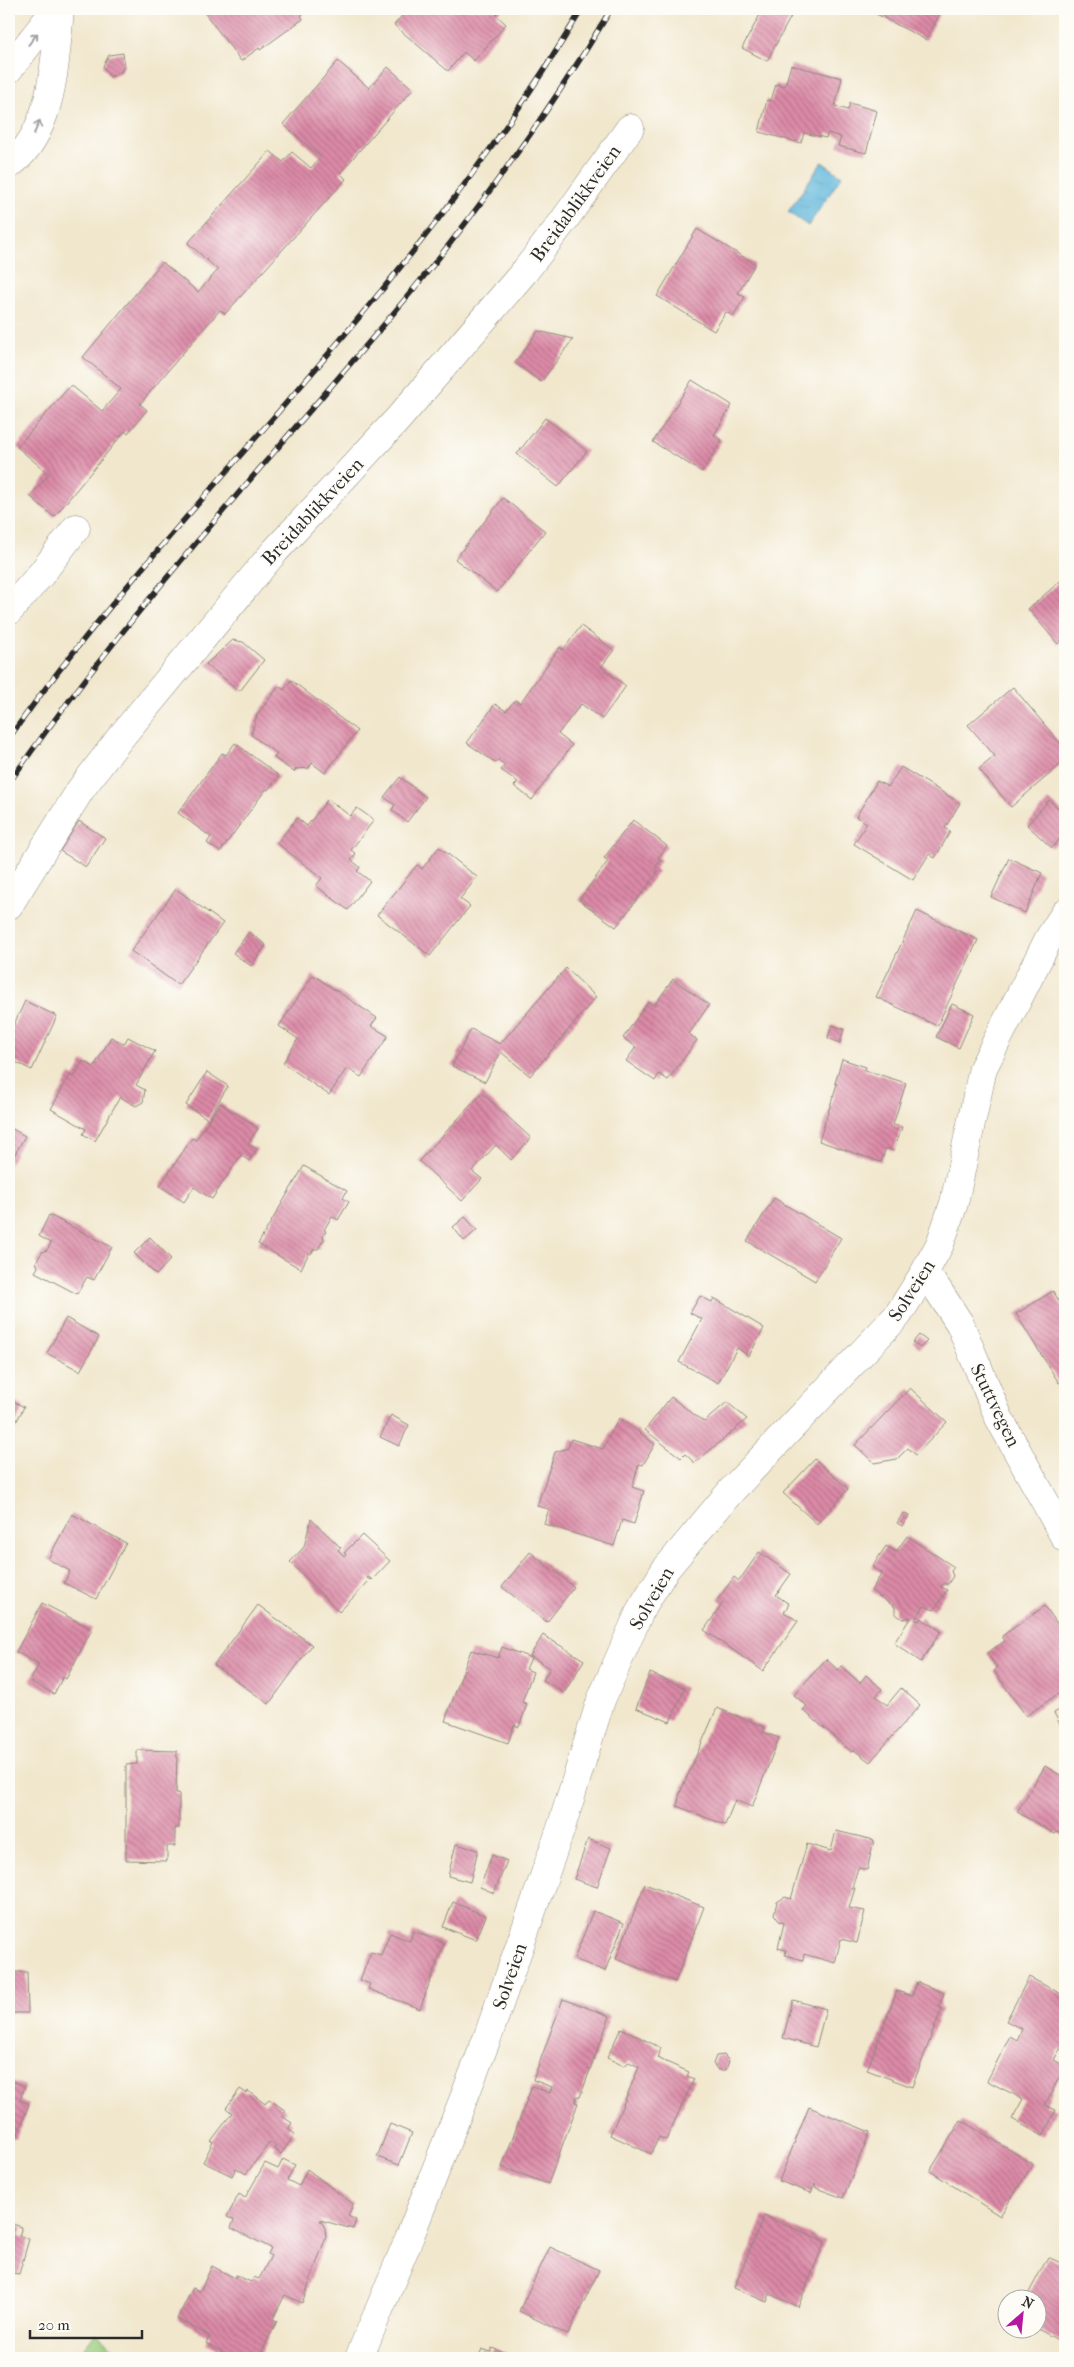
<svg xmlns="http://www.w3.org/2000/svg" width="1074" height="2367" viewBox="0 0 1074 2367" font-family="'IM FELL French Canon',serif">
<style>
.green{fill:#9acb7b;stroke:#627b53}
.water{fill:url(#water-ripples);stroke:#447082}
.building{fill:url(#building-back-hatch)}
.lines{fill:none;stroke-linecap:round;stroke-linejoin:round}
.minor-casing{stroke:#8e897c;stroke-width:29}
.highway-casing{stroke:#8e897c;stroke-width:29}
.minor{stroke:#fff;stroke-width:28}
.highway{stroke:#fff;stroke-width:28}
.rail-casing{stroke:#2b2b2b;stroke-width:5.5}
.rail{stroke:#fdfcf7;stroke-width:4;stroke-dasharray:11;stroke-linecap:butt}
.oneway{stroke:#a0a0a0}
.labels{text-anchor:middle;stroke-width:4;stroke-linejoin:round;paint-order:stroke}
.street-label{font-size:19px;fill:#2b2b2b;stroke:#fdfcf7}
</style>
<defs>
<pattern id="water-ripples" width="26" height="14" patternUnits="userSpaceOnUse" patternTransform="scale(1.25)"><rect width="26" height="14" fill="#5cb5da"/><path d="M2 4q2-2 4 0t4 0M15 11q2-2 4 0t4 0" fill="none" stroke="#4c93b1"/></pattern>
<pattern id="building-back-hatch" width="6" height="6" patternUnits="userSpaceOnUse" patternTransform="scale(1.25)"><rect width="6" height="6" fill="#dc8aa7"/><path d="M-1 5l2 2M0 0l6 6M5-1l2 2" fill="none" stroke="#b37188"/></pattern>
</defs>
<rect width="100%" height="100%" fill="#fdfcf7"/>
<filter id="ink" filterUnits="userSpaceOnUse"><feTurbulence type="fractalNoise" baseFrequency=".02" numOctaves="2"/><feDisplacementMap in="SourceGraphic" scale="10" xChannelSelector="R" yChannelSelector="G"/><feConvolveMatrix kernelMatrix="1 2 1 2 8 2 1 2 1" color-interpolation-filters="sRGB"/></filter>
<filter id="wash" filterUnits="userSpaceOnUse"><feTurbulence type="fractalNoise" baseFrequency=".0096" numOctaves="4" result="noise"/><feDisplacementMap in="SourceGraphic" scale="20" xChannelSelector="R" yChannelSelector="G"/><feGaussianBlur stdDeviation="1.12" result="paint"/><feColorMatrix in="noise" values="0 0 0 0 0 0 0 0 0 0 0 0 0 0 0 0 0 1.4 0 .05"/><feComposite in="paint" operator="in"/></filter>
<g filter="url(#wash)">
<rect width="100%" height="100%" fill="#f1e7cd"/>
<path class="green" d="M95,2333L121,2354L117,2358H76Z"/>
<path class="water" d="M822,162L842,176L808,226L788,212Z"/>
<g id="blocks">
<path class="building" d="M209,9H299L303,14L301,16L303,19L260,50L259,48L241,61L204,12Z
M408,9H502L496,15L506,24L474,61L464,52L448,71L394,25Z
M763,9H795L767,61L742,48Z
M867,9H942L926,40Z
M123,53L124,66L121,72L110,77L103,66L109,55Z
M338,61L369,88L388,67L413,89L340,173L346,179L225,314L220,310L193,341L140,404L147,410L128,433L125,431L54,517L30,496L49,474L17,447L71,385L102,411L121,389L83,357L162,262L198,292L218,270L188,243L270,151L283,162L292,152L311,168L321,157L283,124Z
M791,65L842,78L835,106L848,110L850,103L877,111L866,153L838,146L841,137L828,133L826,138L804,133L801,143L759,132L767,100L771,101L776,84L785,86Z
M697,229L755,264L738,293L745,297L733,316L726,312L714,331L657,296Z
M538,331L573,339L541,382L515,363Z
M692,380L732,405L714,435L722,440L702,472L653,442Z
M545,418L587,451L558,487L517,454Z
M503,498L545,531L497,592L455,559Z
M1065,577V644L1062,640L1058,644L1028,609Z
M581,626L614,650L601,667L626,686L602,719L581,704L558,734L572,745L532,800L514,786L518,782L501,770L505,765L498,760L496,763L467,743L495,704L506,711L515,700L520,703L560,647L563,650Z
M233,640L243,642L264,660L240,691L206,664Z
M291,680L357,731L325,773L312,763L309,768L296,769L294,772L274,758L277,754L251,735L257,715L279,686L284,690Z
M1013,687L1065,749V761L1011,807L979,769L995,756L968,725Z
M235,743L279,776L268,790L266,789L220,852L207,843L211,837L178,813L222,753L226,755Z
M901,767L960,803L945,828L950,832L935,858L929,854L913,880L854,844L867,823L856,817L877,781L888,787Z
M400,777L426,797L407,822L392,810L395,805L384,797Z
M328,799L350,816L357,808L374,820L351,850L356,854L351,860L360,867L357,871L370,881L348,910L316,886L322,878L277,843L297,818L307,826Z
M1049,800L1065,814V833L1052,848L1027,825Z
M633,820L667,846L658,858L661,860L655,868L658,872L616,927L579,900L608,861L604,858Z
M79,821L105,838L86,867L60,851Z
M439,847L477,877L460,899L470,906L430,956L377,915L417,865L422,869Z
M1009,858L1042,873L1025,913L991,897Z
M176,889L223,923L178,985L131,951Z
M917,911L978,940L937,1026L876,997Z
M249,932L266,945L251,966L233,953Z
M566,968L596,997L530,1076L501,1052L485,1082L452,1066L471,1029L500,1044Z
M313,975L377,1018L371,1026L388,1036L361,1077L347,1068L329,1095L283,1063L298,1039L279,1026Z
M673,979L709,1005L689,1034L697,1040L668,1080L659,1074L655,1081L626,1061L636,1047L623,1038L648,1002L654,1006Z
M25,1001L57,1016L32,1070L9,1059V1035Z
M952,1004L974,1014L959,1048L936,1037Z
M832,1025L844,1029L840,1043L828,1038Z
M111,1037L124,1044L128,1037L155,1051L136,1085L145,1090L143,1102L136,1106L120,1097L95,1141L83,1134L86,1129L51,1109L70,1075L74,1077L83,1061L94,1067Z
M842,1059L866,1067L865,1070L906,1083L893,1125L902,1127L894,1151L886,1148L881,1162L819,1141L837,1084L835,1083Z
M207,1072L228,1086L208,1119L186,1105Z
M482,1093L531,1138L511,1160L496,1145L472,1171L482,1179L462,1201L419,1161Z
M220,1103L258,1128L248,1144L257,1149L249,1161L241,1155L212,1199L194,1187L184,1202L160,1186L192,1138L196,1140Z
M9,1127L25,1136L9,1165Z
M304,1166L347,1191L343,1198L349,1202L338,1220L332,1216L324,1230L326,1231L323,1236L324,1239L318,1249H314L311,1254L309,1253L301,1269L258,1244Z
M774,1198L841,1238L815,1281L747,1241Z
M49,1215L112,1247L94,1280L87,1277L77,1294L35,1272L38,1267L36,1262L42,1252L47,1250L51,1243L39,1236Z
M465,1217L477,1230L464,1241L453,1227Z
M150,1237L171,1259L156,1275L134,1253Z
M1053,1291L1065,1311V1379L1059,1383L1016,1314Z
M700,1296L712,1302L714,1298L764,1328L749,1356L737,1348L718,1383L679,1362L702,1319L690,1313Z
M66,1318L99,1337L80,1371L47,1353Z
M919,1335L927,1341L920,1348L913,1342Z
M910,1388L947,1422L916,1455L908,1448L897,1459L874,1463L855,1445Z
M671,1397L704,1422L727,1402L747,1419L695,1463L685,1454L681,1458L645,1430Z
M9,1399L24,1407L9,1436Z
M391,1415L409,1425L399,1446L380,1437Z
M619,1418L655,1444L643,1465L639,1464L632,1487L644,1491L634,1524L622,1520L614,1546L544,1524L549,1509L537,1506L555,1452L568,1448L571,1439L603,1449Z
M815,1459L848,1489L817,1524L783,1493Z
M903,1513L909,1516L902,1526L897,1523Z
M72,1514L126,1543L96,1599L64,1583L70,1571L48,1559Z
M311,1519L341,1548L338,1550L344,1556L346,1554L344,1553L362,1535L390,1561L372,1580L369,1577L367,1578L370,1580L339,1612L290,1562L304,1547Z
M907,1536L954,1567L951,1571L953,1576L948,1584H943L941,1587L947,1590L934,1610L924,1606L915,1620L919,1621L921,1618L941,1631L921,1662L894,1643L911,1617L903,1619L895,1614V1607L871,1591L882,1573L872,1567L886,1546L896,1552Z
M530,1552L574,1587L547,1622L502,1587Z
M759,1552L791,1574L776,1595L789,1604L784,1612L798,1621L763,1671L704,1630L723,1603L718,1599L734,1577L739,1581Z
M42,1603L92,1629L66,1679L63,1677L54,1694L30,1681L39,1664L16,1652Z
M258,1605L312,1645L269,1704L214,1665Z
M1045,1606L1065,1635V1689L1026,1716L994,1671L997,1668L987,1653L1005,1641L1002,1636Z
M543,1635L584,1660L564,1693L543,1680L550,1668L530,1656Z
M502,1647L531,1658L526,1669L533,1672L522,1702L527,1704L519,1727L514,1725L508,1743L445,1721L471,1650L498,1658Z
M826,1659L838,1670L841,1666L860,1683L866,1675L882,1689L876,1696L887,1705L901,1688L920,1705L870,1762L854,1750L852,1752L803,1710L807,1706L794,1695Z
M650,1673L685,1688L670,1722L636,1708Z
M1065,1707V1734L1054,1713Z
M717,1708L765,1727L763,1732L779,1738L752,1807L735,1800L725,1825L677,1806L680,1793Z
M137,1750L177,1751L176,1793H179V1828H175V1846H167V1861L126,1860V1765L137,1764Z
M1045,1766L1065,1778V1836L1057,1832L1055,1834L1017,1812Z
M836,1831L874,1840L867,1870L858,1868L852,1888H855L849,1908L865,1911L857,1943L841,1939L835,1963L804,1954L803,1960L785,1955L786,1950L778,1948L784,1923L779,1921L774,1914L777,1902L785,1897L791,1899L807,1844L831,1851Z
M588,1839L611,1848L597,1887L574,1879Z
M456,1844L478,1850L470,1882L448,1876Z
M492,1855L507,1861L494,1893L480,1887Z
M645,1884L704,1907L675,1982L616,1959Z
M453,1902L486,1916L476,1940L443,1927Z
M593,1911L624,1923L605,1971L574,1959Z
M413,1931L444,1943L420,2009L368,1989L370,1984L360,1980L371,1952L381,1955L390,1933L410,1941Z
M9,1972H27L28,2013H9Z
M1029,1977L1065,1996V2050L1060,2049L1054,2060L1065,2066L1045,2105L1056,2110L1043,2136L1012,2119L1023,2099L987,2081L1010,2036L1017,2040L1022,2029L1006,2021Z
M917,1982L944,1993L939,2007L942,2008L912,2087L867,2070L897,1991L912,1996Z
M563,1999L610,2016L580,2097L577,2096L575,2102L578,2103L548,2184L502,2167L532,2086L550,2093L552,2087L533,2080Z
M793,2000L826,2009L816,2047L783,2038Z
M621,2028L661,2048L657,2058L689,2072L687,2076L694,2079L666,2140L659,2137L651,2154L610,2135L639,2067L629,2062L624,2066L607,2058Z
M724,2055L729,2061L726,2070H718L713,2064L716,2056Z
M9,2080L25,2086L20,2100L29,2104L16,2139L12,2138L9,2147Z
M240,2089L246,2093L248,2091L265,2104L269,2099L286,2111L282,2116L292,2123L288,2129L295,2134L281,2154L274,2149L276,2146L270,2142L246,2174L236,2168L232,2176L203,2162L213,2142L211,2141L232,2113L226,2108Z
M809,2107L870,2132L843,2198L816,2188L815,2184L811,2193L779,2181Z
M961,2120L1033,2164L1000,2216L930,2171Z
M390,2124L412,2133L399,2165L377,2157Z
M283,2159L295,2165L287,2180L299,2186L307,2169L353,2204L348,2216L356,2220L353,2229L320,2220L325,2228L326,2237L302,2303L285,2295L273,2319L277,2321L259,2358H230L221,2353L222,2351L206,2343L210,2336L177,2319L193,2288L200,2291L212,2266L235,2278L236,2275L251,2282L254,2277L259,2279L271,2256L268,2254L271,2248L231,2228L234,2220L227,2217L239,2194L245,2198L265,2163L278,2169Z
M764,2216L825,2241L798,2307L770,2294L767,2302L734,2288Z
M9,2223L22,2227L19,2236L29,2239L19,2274L13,2273L9,2284Z
M550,2247L599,2270L568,2335L519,2311Z
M1065,2255V2344L1036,2328V2300H1025L1048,2257L1061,2263Z
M492,2348L518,2358H478L482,2349L491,2352Z"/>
</g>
</g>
<g filter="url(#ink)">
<use href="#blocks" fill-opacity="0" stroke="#8e897c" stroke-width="1"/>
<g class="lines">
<defs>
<path id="minor" d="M9,165C54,133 55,59 60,9
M9,611L42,573L76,528
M9,905L81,789L120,738L275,551L398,419L525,271L562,223L630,128
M923,1275L936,1287L960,1324L999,1418L1065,1538
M359,2358L410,2236L488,2036L560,1831L601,1700L641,1609L665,1570L731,1491L898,1315L923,1275L940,1244L954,1203L983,1068L1049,938L1065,913"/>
<path id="highway" d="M9,69L56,9"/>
</defs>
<use href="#minor" class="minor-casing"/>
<use href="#highway" class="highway-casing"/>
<use href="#minor" class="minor"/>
<use href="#highway" class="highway"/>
<defs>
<path id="rail" d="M9,738C110,595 233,468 346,333C433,231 513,124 582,9
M9,783C90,667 181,559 274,452C335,381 398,311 455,237C511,164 564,88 611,9"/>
</defs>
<use href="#rail" class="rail-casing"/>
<use href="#rail" class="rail"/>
</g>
<defs><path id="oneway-shaft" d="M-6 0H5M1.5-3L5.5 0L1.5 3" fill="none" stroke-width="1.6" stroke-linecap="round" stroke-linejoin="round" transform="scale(1.25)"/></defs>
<g class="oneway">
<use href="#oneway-shaft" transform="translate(33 39) rotate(-52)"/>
<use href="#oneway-shaft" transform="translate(37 127) rotate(-66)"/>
</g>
</g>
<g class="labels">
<g class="street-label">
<text transform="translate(575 203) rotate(-54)" y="7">Breidablikkveien</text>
<text transform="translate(312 511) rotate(-47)" y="7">Breidablikkveien</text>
<text transform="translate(911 1290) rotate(-57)" y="7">Solveien</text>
<text transform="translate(996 1405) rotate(64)" y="7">Stuttvegen</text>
<text transform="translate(651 1598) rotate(-60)" y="7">Solveien</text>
<text transform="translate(509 1976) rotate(-71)" y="7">Solveien</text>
</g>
</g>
<rect width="1074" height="2367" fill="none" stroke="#fdfcf7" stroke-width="30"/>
<g transform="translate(1022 2314) rotate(27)"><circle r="24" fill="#fdfcf7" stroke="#a9a8a5"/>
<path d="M0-4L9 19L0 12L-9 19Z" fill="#b5179e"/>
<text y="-8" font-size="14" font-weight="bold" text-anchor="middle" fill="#2b2b2b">N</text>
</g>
<path d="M30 2330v8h112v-8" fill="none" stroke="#2b2b2b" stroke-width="2.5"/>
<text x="38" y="2330" font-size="15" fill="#2b2b2b" stroke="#fdfcf7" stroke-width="4" paint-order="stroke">20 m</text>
</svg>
